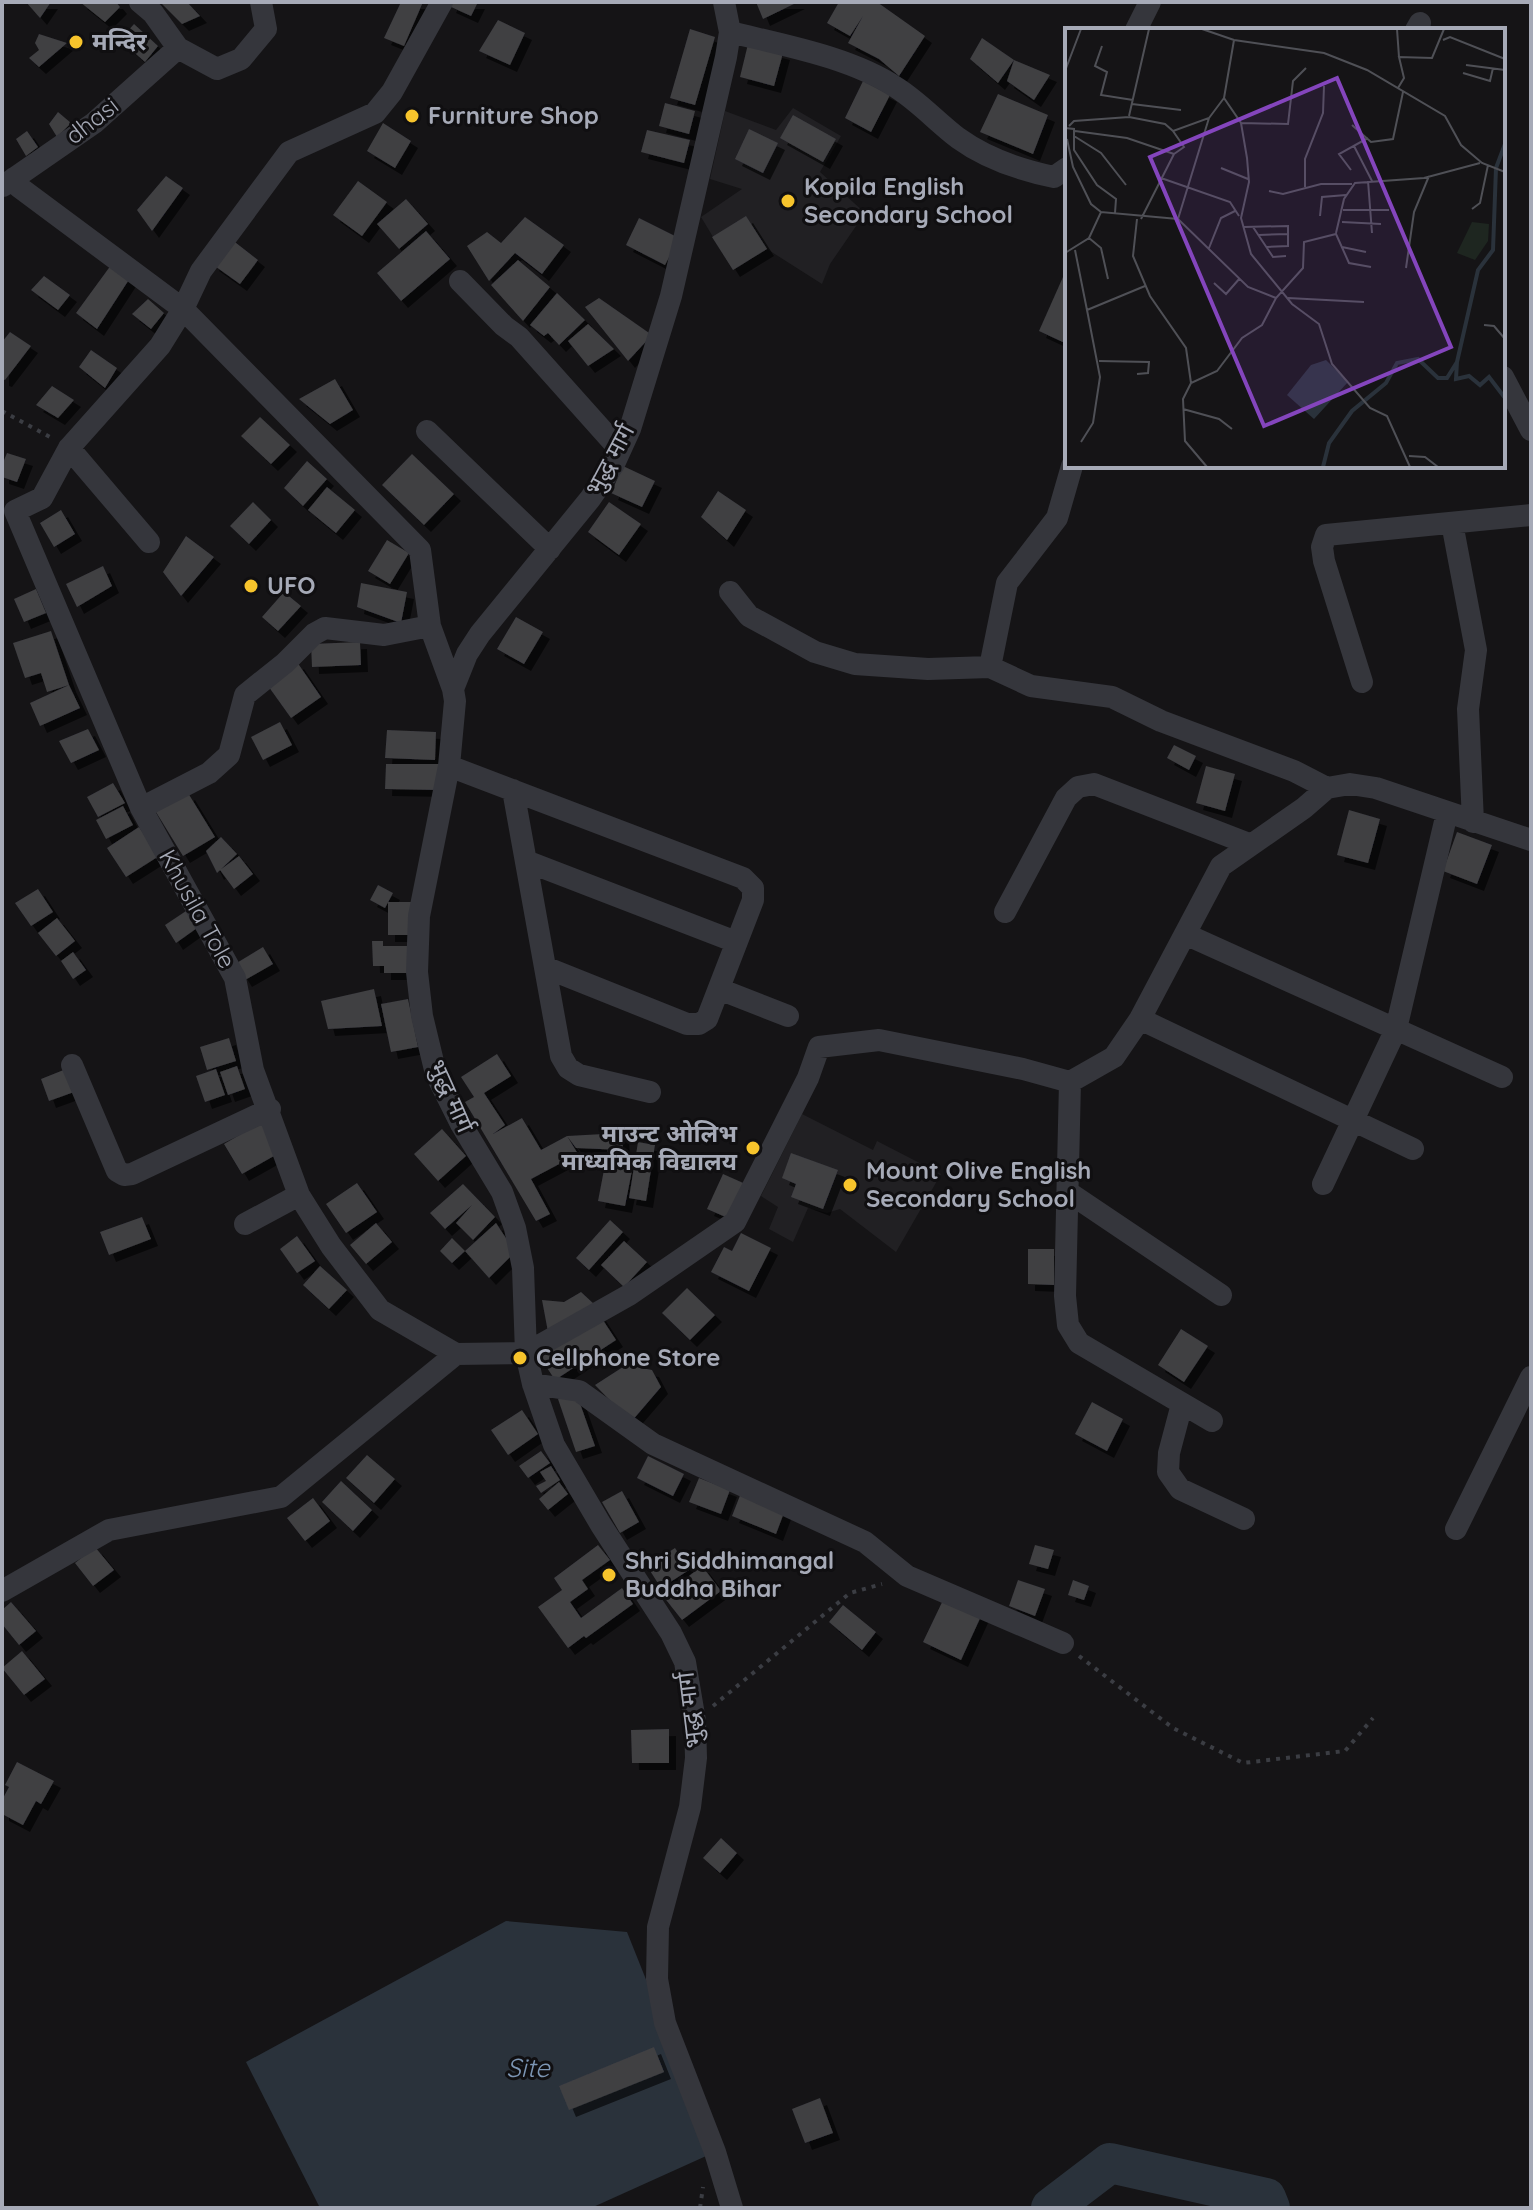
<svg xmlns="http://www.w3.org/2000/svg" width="1533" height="2210" viewBox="0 0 1533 2210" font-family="Quicksand,'Noto Sans Devanagari',sans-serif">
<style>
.built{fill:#212023}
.water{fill:#2a323b}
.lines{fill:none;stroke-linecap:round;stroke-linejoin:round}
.river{stroke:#2a323b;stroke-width:40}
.building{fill:#3f3f43;filter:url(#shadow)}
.path{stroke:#3b3d43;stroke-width:4;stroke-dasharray:4 6;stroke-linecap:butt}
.minor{stroke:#35363c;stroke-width:22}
.poi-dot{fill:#f7c42c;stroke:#100f11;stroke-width:3}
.labels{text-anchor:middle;stroke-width:6;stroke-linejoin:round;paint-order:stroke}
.poi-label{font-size:24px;font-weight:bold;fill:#a6aab7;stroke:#100f11;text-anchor:start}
.street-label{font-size:24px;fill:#a6aab7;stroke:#100f11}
.water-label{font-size:26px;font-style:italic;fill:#7c95b3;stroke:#100f11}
.inset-river{fill:none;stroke:#2a323b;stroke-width:4}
.inset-road{fill:none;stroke:#4f5056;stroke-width:2}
.view{fill:#8445bd;fill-opacity:0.15;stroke:#8445bd;stroke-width:4}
.inset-edge{fill:none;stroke:#a6aab7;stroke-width:4}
</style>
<defs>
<filter id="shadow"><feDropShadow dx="7" dy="7" stdDeviation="0" flood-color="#0009"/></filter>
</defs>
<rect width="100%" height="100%" fill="#151416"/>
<path class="built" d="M793,108L841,136L820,172L865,213L830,264L822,284L767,249L733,270L701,217L742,189L710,179L725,111L776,130Z
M802,1114L873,1150L877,1141L941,1174L896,1252L840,1209L827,1213L808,1208L793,1242L769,1229L778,1207L761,1196Z"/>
<path class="water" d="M506,1921L627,1932L715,2152L591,2208H320L246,2062Z"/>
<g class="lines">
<path class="river" d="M1051,2208L1110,2163L1266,2198L1270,2208"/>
</g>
<path class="building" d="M26,2H51L40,18Z
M80,2H116L120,7L105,22Z
M160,2H187L200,16L182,24Z
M401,2H423L404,46L384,38Z
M451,2H478L471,16L449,6Z
M756,2H798L763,19Z
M839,2H877L925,36L899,76L879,59L848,43L863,16L850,36L827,23Z
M498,20L525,33L510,65L479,51Z
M134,24L158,46L145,62L120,40Z
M690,29L715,37L695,105L670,98Z
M39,34L67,43L39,67L29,58L39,50L35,43Z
M982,38L1014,60L998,83L970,59Z
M748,44L783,53L774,86L740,77Z
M1014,60L1050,75L1034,100L1007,81Z
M863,81L890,95L871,132L845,118Z
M998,94L1048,115L1033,154L980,132Z
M665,103L695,111L689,134L659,126Z
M58,112L71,123L57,137L49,124Z
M793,115L836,139L823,162L780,138Z
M383,123L411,141L395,168L367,151Z
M749,129L778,143L763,173L735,159Z
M647,130L690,140L684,163L641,152Z
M27,131L38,147L26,156L16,139Z
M166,176L183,188L152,231L137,210Z
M358,181L387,202L362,236L333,215Z
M406,199L428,224L399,249L377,224Z
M746,216L767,249L733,270L712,237Z
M525,217L564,245L542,274L515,253L489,281L467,246L487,232L501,243Z
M639,218L679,238L665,265L626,245Z
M426,231L450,259L401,301L377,273Z
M231,239L258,260L240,284L212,264Z
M518,260L550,287L523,321L491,285Z
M114,261L132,275L97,329L76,313Z
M1067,268V344L1039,331Z
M44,276L70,295L58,310L31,290Z
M557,293L585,320L559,345L548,333L544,336L530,325Z
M599,298L652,335L628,361L585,307Z
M148,299L164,313L151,329L132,314Z
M588,324L614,349L588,366L568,341Z
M10,332L31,346L5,380L2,379V342Z
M91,350L117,368L105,388L79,367Z
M335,379L353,410L330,424L299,399Z
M52,386L74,400L58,418L36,405Z
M260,417L290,445L271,464L241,436Z
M7,453L26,459L17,482L2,477V465Z
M412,454L454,494L424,525L382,485Z
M307,461L327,479L303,506L284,488Z
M623,466L655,481L642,507L611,493Z
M327,487L355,510L336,533L308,510Z
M718,491L746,510L727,540L701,517Z
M253,502L271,520L249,544L230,526Z
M609,502L641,524L619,555L588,532Z
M61,510L75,534L54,547L40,523Z
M186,536L214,557L181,596L163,572Z
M387,540L409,553L390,584L368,571Z
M103,566L112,586L77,607L66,584Z
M361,583L407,592L401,623L357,607Z
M36,589L46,613L24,622L14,599Z
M284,592L301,606L278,631L262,617Z
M516,617L543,632L524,664L497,649Z
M51,631L69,685L47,692L41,673L25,678L13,643Z
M360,642L361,665L312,667L311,644Z
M297,662L321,697L291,718L266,683Z
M69,685L80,708L40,726L30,703Z
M280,722L292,745L263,760L251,737Z
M88,729L99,750L71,763L59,741Z
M387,730L436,732L435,760L385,758Z
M1174,745L1196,756L1189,770L1167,758Z
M386,764H439V790L385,789Z
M1206,766L1235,774L1225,811L1196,803Z
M113,783L125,803L98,817L87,797Z
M188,793L215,837L183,856L156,812Z
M123,806L133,825L106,839L96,820Z
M1349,810L1380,819L1368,863L1337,855Z
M139,827L159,856L126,877L107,848Z
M1457,832L1492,845L1477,884L1443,871Z
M221,837L237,854L217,873L206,851Z
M239,856L253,874L234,889L220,870Z
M378,885L393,893L385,908L370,900Z
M38,889L53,912L31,926L15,903Z
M388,902H411V935H388Z
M186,911L197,928L176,943L165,925Z
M57,918L75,941L56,956L38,933Z
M372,941H383V946H408L409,973H384V966H373Z
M263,947L273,964L245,980L235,964Z
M73,952L86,970L73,979L61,961Z
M374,989L382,1026L328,1029L321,1001Z
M408,999L418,1047L391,1052L381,1004Z
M229,1038L236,1061L207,1070L200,1047Z
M497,1054L511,1076L484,1093L505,1125L493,1134L522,1118L541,1150L567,1136L622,1133L623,1150L576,1148L567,1136L578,1154L531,1179L550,1214L536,1221L465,1102L474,1097L461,1077Z
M237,1066L245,1089L228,1095L220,1072Z
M66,1069L74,1092L49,1101L41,1079Z
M216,1069L225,1095L205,1102L196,1076Z
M263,1121L281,1152L242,1174L224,1144Z
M442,1129L466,1156L438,1181L414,1154Z
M638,1142L655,1145L646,1201L629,1198Z
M608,1149L635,1155L625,1206L598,1201Z
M791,1153L838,1170L823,1209L791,1197L796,1184L782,1178Z
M723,1174L750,1186L735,1221L707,1209Z
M357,1183L377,1212L346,1233L326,1204Z
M463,1184L495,1217L473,1240L456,1223L472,1205L445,1229L430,1213Z
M142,1217L151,1239L109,1255L100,1232Z
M610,1220L623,1232L589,1270L576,1258Z
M376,1223L392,1242L366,1264L350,1245Z
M496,1223L515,1252L489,1278L465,1251Z
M741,1233L771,1248L749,1291L711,1272L724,1247L732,1251Z
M297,1236L315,1261L297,1273L280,1249Z
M452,1238L465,1251L452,1263L440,1251Z
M624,1241L647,1262L624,1287L601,1265Z
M1028,1249H1054V1285L1028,1284Z
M320,1266L347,1290L329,1309L303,1285Z
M687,1288L715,1315L690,1340L662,1313Z
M581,1292L594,1304L548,1332L542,1300L564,1302Z
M599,1314L616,1340L555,1380L538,1354Z
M1181,1329L1208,1346L1184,1382L1158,1365Z
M626,1365L652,1370L661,1387L631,1422L595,1385Z
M576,1392L595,1446L576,1452L558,1399Z
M1092,1402L1123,1419L1107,1451L1075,1434Z
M522,1410L538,1434L508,1455L491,1430Z
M541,1451L550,1463L528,1478L519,1466Z
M367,1455L395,1479L374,1503L346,1478Z
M648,1456L684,1474L673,1496L637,1478Z
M551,1466L560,1480L541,1493L536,1486L546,1481L540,1472Z
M699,1478L730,1490L721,1514L689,1502Z
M341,1481L372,1510L353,1531L322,1502Z
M559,1482L568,1494L548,1510L539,1499Z
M622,1491L639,1522L620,1533L602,1502Z
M741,1493L785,1510L776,1534L732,1516Z
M313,1498L330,1521L305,1541L287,1518Z
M598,1545L610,1560L582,1580L588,1589L570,1602L581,1618L622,1588L633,1604L586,1638L584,1636L568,1648L538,1607L562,1590L554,1578Z
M1035,1545L1054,1550L1048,1569L1029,1564Z
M95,1547L114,1570L93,1586L75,1563Z
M675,1548L689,1570L661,1588L647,1566Z
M702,1566L721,1591L682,1620L663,1596Z
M1018,1580L1045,1589L1035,1616L1009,1606Z
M1073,1580L1089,1586L1084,1600L1068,1595Z
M945,1596L982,1614L961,1660L923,1642Z
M11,1602L36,1631L19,1645L2,1624V1610Z
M843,1605L876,1632L862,1650L829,1622Z
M22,1651L45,1679L24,1695L2,1668Z
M669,1729V1763H632L631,1730Z
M17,1762L54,1781L41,1804L36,1801L23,1825L2,1814V1800L9,1787L5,1785Z
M721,1838L737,1853L720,1873L703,1858Z
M654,2047L664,2072L569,2110L559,2086Z
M820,2098L833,2133L805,2143L792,2109Z"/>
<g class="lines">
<path class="path" d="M2,411L50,437
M1079,1656L1173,1728L1243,1763L1345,1751L1373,1718
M713,1706L850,1593L882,1584
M700,2208L703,2187"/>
<path class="minor" d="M140,2L153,13L178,48L217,69L241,59L266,29L261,2
M724,2L730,32L726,57L671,296L630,429L614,464L590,499L480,634L467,654L453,689L455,701L449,766L419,916L417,972L422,1016L436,1074L461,1124L502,1192L515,1228L523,1268L526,1353L533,1384L554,1445L601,1525L671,1633L685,1662L695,1721L696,1758L690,1807L658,1927L657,1979L665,2023L715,2152L732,2208
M1136,30L1150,2
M1416,30L1420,23
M730,32C782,45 851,57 897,88C919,102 937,122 958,138C987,159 1020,170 1054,177L1067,168
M14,178L19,187L183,309L420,550L430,626L453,689
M3,186L94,123L178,48
M460,281L504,326L519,337L620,450
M1503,377L1531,430
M427,431L550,549
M69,448L149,542
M15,511L141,808L235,978L253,1070L299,1195L331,1246L380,1310L456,1354
M15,511L42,498L69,448L160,346L183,309L201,271L289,152L375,113L392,92L442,2
M1452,523L1476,650L1468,709L1473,822
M730,592L749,616L815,652L855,664L928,669L990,667L1031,686L1112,697L1161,721L1294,771L1327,788
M990,667L1007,583L1057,518L1072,466
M1362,682L1324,561L1322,547L1326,535L1531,515
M449,766L743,878L753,888V900L707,1019L699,1024H687L547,968
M513,790L561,1056L568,1068L579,1075L650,1092
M141,808L209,773L229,755L245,695L285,663L314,634L325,628L384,635L430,626
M526,861L736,942
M1005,912L1066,798L1078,787L1094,784L1249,844
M1185,934L1502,1077
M719,989L788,1016
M1140,1019L1413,1149
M72,1065L117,1171L124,1175L132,1174L270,1109
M1070,1082L1114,1057L1140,1019L1221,866L1304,808L1327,788L1350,784L1376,788L1531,840
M1323,1184L1396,1029L1447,813
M1068,1192L1221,1295
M245,1224L299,1195
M533,1384L579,1391L653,1444L865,1542L907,1576L1063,1643
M1182,1404L1169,1453L1168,1472L1180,1489L1244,1519
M1456,1529L1531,1377
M2,1591L109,1530L281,1497L456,1354L526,1353L629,1295L735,1222L808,1078L819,1047L879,1040L1023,1069L1070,1082L1065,1296L1068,1325L1079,1343L1212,1421"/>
</g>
<g class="poi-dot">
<circle cx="76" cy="42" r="8"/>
<circle cx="412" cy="116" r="8"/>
<circle cx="788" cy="201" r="8"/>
<circle cx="251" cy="586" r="8"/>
<circle cx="753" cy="1148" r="8"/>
<circle cx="850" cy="1185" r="8"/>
<circle cx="520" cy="1358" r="8"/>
<circle cx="609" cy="1575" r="8"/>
</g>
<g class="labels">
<g class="poi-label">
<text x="92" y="50">मन्दिर</text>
<text x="428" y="124">Furniture Shop</text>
<text x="804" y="195">Kopila English<tspan x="804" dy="28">Secondary School</tspan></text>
<text x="267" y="594">UFO</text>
<text x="737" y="1142" text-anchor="end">माउन्ट ओलिभ<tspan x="737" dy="28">माध्यमिक विद्यालय</tspan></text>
<text x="866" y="1179">Mount Olive English<tspan x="866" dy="28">Secondary School</tspan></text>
<text x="536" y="1366">Cellphone Store</text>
<text x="625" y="1569">Shri Siddhimangal<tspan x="625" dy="28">Buddha Bihar</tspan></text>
</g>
<g class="street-label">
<text transform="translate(92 121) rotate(-38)" y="8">dhasi</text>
<text transform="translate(610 460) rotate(-62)" y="8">भुद्ध मार्ग</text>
<text transform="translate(197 909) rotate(61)" y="8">Khusila Tole</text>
<text transform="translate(451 1096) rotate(66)" y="8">भुद्ध मार्ग</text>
<text transform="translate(690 1710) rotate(-97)" y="8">भुद्ध मार्ग</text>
</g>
<g class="water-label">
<text x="528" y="2077">Site</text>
</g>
</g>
<g transform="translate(1065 28)">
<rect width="440" height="440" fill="#151416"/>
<path d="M407,194L424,196L423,213L410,232L392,225Z" fill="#1e2620"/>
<path d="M261,332L283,354L249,391L222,367L246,337Z" fill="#2a323b"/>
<path class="inset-river" d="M392,334L391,351L404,348L415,357L424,349L440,370M258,439L264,415L287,383L321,355L332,335L353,331L373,350H382L392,334L413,242L428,222L431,140L440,116"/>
<path class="inset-road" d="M137,1L169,12L259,25L302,42L380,88L396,117L417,135L440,144M332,1L334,29M169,12L159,70L176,95L182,130L184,154L176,190L186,226L227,276L254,296L267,336L305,380L322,388L345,439M378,12L385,9L440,31M37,18L30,38L42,44L36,67L68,72M401,37L440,42M0,43L16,1M398,45L425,53L428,40M333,60L339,50L334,29L367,30L379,1M67,76L116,82M64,88L84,1M176,95L223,96L228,53L241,40M287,97L306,114L328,111L338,64M4,98L9,93L64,89L100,96L108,103M0,100L9,101V122L32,157L51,171L50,185M10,103L62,110L109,126M9,108L36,125L61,157M2,111L8,139L26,176L36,184M289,118L307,153M109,126L119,119L108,103L144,90L159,70M156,140L183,151M286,142L274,126L303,110M96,150L165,174L174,188M303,153L307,205M240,159V131L258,85L259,58M204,163L218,166L256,156H287M407,181L415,175L423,137M278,182H324M255,188L257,169L281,167M72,191L68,228L85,268L121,320L126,355M76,191L109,126M113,191L183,259L211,270M113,191L144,90M277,194L316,196M179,199L223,198V218L202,219M188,199L208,229L221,228M271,205L279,171L290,155L359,150L415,135M194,207L223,206M24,210L36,220L43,251M277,219L301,224M144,220L156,190L170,183M10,222L22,282L80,258M0,225L24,210L36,184L113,191M341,240L349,184L364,148M149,255L161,266L175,250M223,270L299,274M419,297L429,298L440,311M34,333L84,334L83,345L72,346M118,381L154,391L167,401M16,414L28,395L35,349L22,282M344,428L360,429L373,439M142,439L120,413L118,371L126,355L152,343L177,310L197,297L211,270L238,240L239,214L271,206L284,235L306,239"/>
<path class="view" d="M272,50L386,319L199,398L85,129Z"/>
<rect width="440" height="440" class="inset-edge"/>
</g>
<rect width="1533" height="2210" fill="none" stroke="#a6aab7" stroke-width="8"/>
</svg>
